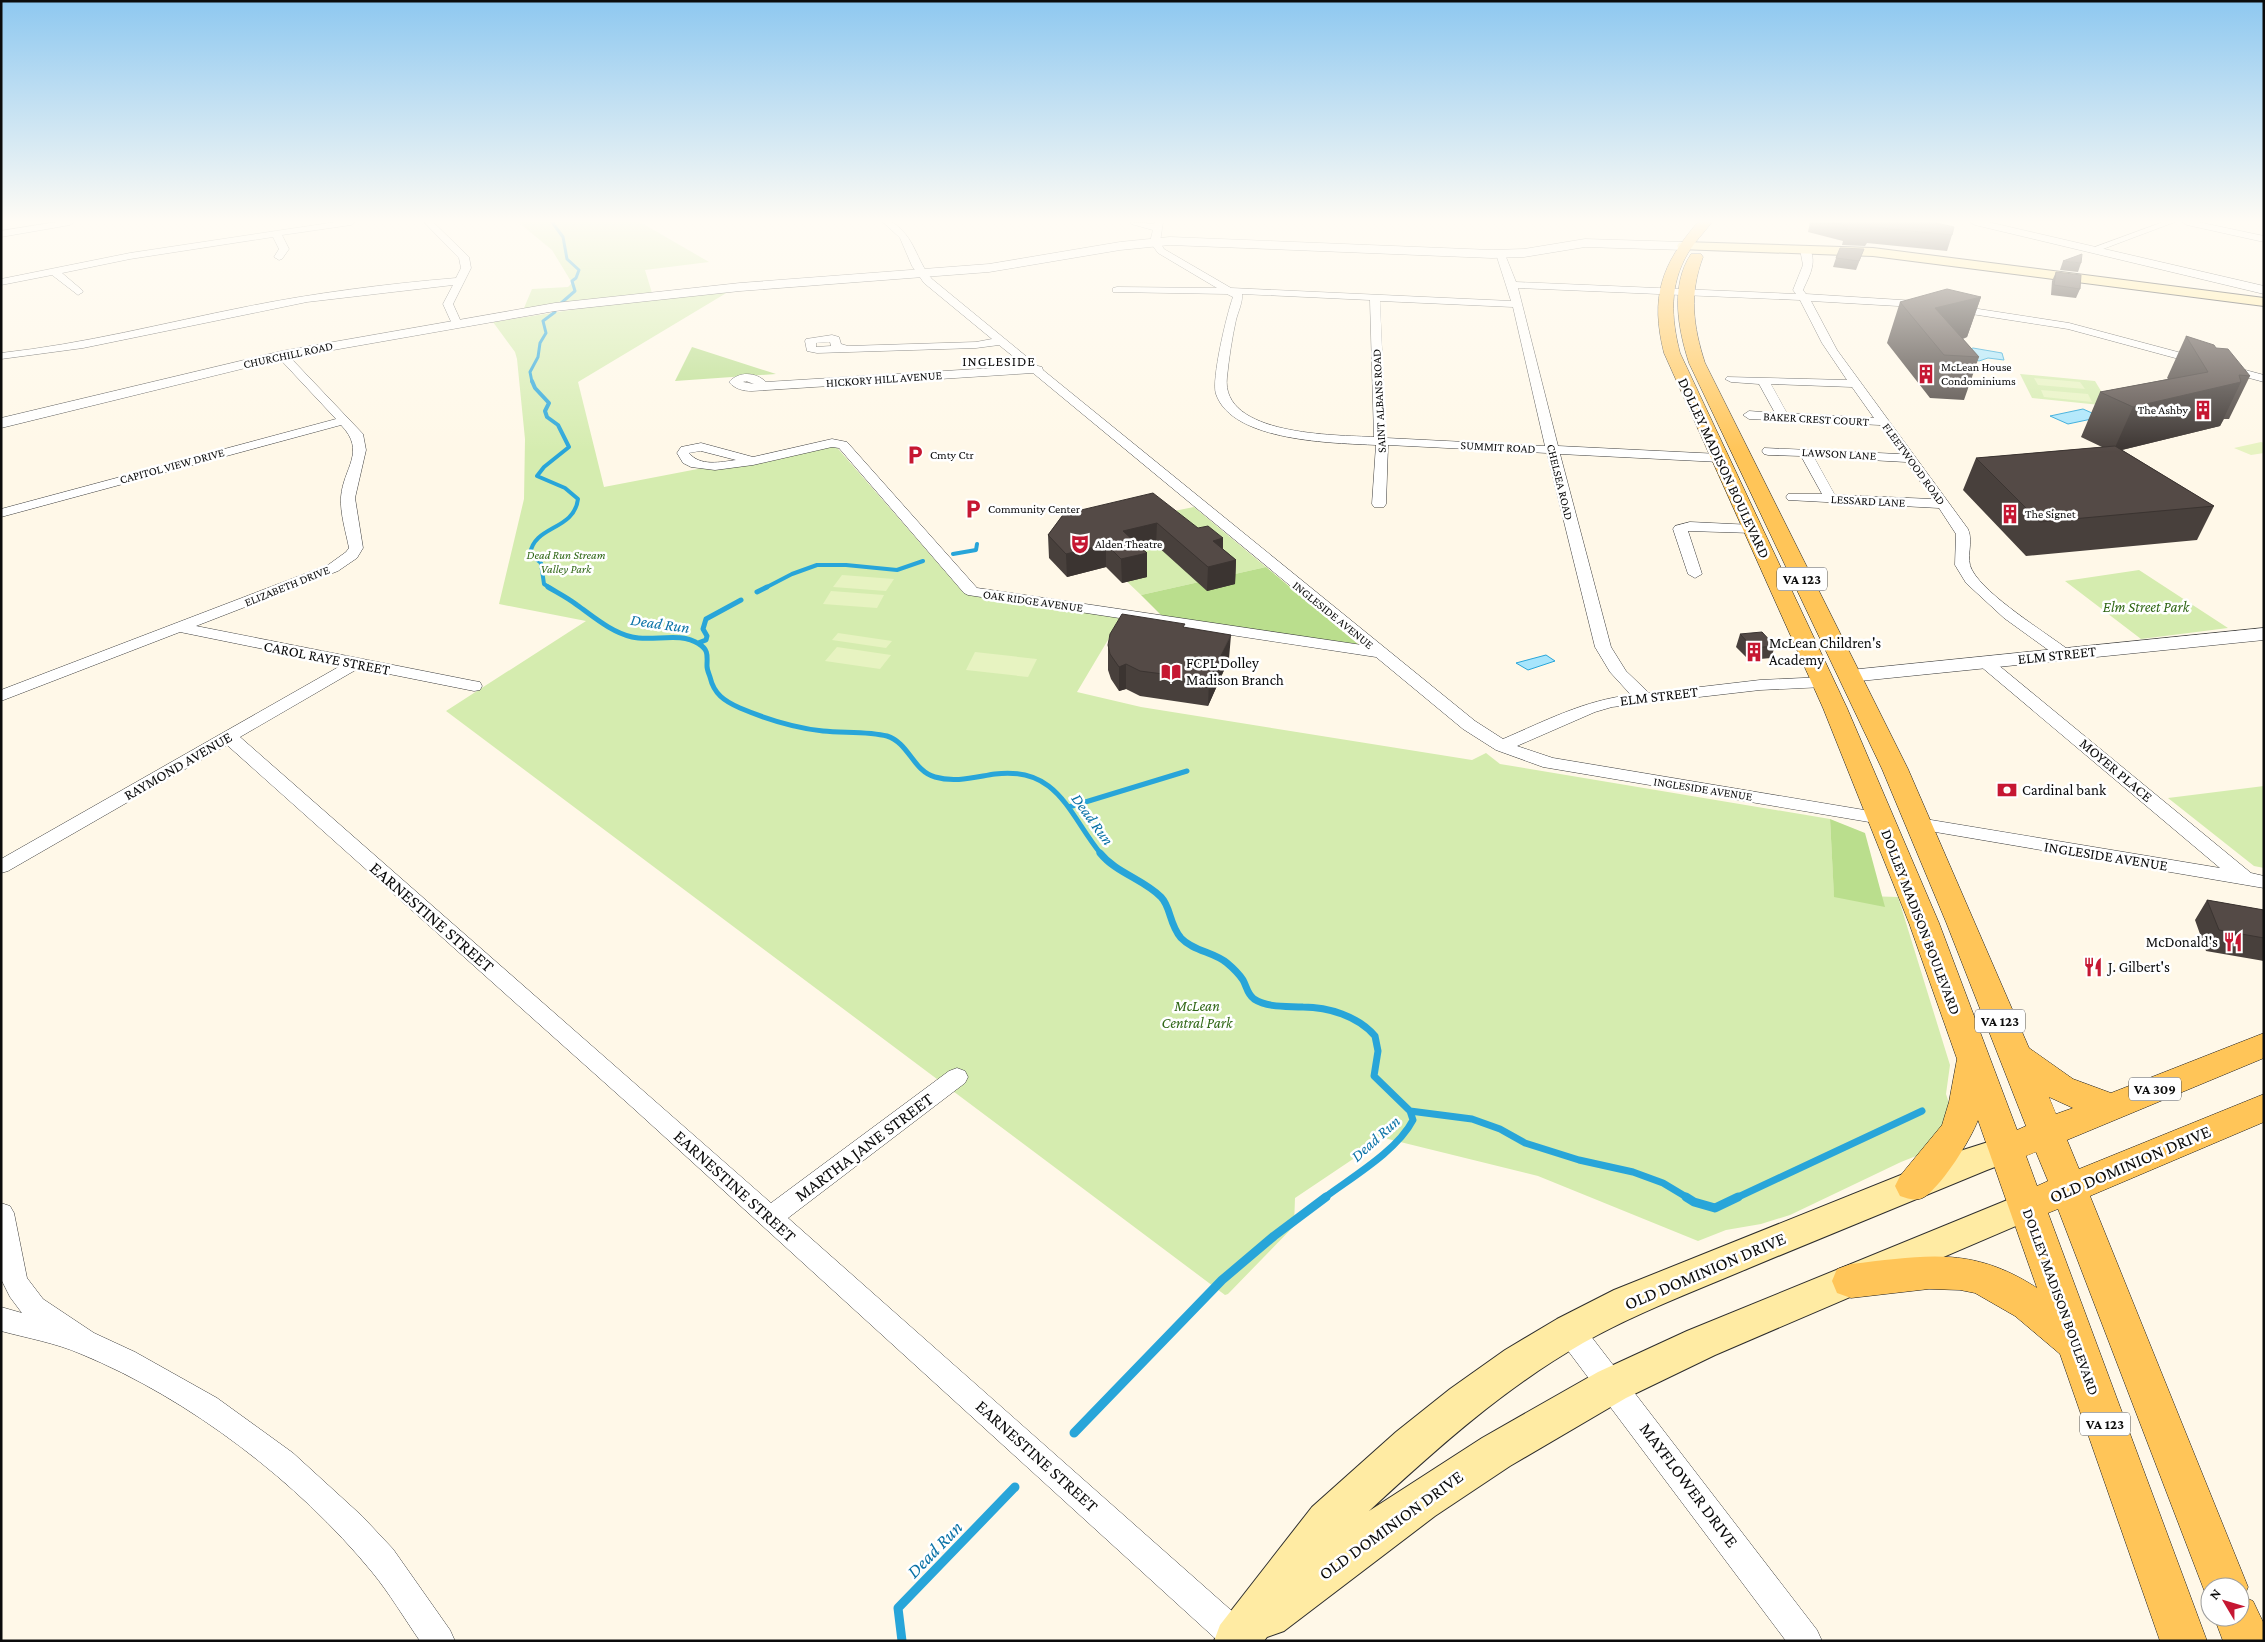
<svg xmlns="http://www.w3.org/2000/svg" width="2265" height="1642" viewBox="0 0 2265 1642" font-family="'Crimson Pro',serif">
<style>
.green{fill:#d5ecaf}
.forest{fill:#bade8d}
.pitch{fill:#e7f3c1}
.water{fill:#a7e5fc;stroke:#28a5d9}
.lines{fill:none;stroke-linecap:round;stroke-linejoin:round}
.stream-far4{stroke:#28a5d9;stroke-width:3}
.stream-far3{stroke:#28a5d9;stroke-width:4}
.stream-far2{stroke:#28a5d9;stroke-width:5}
.stream-far1{stroke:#28a5d9;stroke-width:7}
.stream{stroke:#28a5d9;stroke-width:9}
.minor-casing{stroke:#3e3e3e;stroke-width:1}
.tertiary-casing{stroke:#3e3e3e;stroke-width:1}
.secondary-casing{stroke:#2d2d2d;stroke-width:2}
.primary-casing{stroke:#1c1c1c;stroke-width:1}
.minor{fill:#fff;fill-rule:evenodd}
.tertiary{fill:#fff;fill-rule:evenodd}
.secondary{fill:#ffeba3;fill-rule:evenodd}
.primary{fill:#ffc558;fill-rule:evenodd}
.wall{fill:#48403c}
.shaded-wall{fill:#3b3431}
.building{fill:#544a46;stroke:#3b3431}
.labels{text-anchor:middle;stroke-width:5;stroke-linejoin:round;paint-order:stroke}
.far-street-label{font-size:12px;fill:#0b0b0b;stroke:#fff}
.far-poi-label{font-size:12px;fill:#0b0b0b;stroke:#fff;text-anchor:start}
.far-park-label{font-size:12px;font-style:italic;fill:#306716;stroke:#fff}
.far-neighbourhood-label{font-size:14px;letter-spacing:1px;fill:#0b0b0b;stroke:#fff}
.shield{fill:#fff;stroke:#545454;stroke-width:1}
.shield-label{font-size:14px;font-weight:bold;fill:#0b0b0b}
.street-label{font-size:15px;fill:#0b0b0b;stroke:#fff}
.park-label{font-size:15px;font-style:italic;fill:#306716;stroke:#fff}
.poi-label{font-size:15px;fill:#0b0b0b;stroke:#fff;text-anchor:start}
.water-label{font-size:16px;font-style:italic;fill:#0a72a6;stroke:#fff}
.near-street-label{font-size:18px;fill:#0b0b0b;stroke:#fff}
.near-water-label{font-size:19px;font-style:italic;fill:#0a72a6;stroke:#fff}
</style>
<rect width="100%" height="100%" fill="#fff8e8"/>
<path class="green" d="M518,222H640L709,262L645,270L652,293L526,310L524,308L532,289L568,287L572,283L552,250Z
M728,292L578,382L604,487L833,443L963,592L1121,618L1077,692L1141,707L1472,760L1486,753L1500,764L1830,819L1834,895L1898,897L1950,1065L1946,1094L1953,1115L1946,1144L1901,1162L1790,1215L1761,1224L1726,1230L1698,1241L1538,1176L1376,1136L1362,1153L1295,1198L1294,1226L1228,1294L1225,1295L446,711L586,621L499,604L524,499L525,439L517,359L515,352L493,322L597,306Z
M2020,374L2095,381L2110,406L2032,398Z
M1194,507L1266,567L1141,595L1074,531Z
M2139,570L2228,628L2141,639L2065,581Z
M2264,786V868L2254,866L2168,798Z"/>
<path class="forest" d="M692,347L776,374L675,381Z
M1266,567L1365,650L1163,617L1141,595Z
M1830,819L1865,833L1885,907L1834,897Z"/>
<path class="pitch" d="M2034,378L2080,382L2085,389L2038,385Z
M2041,390L2088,394L2092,402L2044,397Z
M2261,442L2264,443V453L2251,455L2234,448Z
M842,575L894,579L886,591L833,587Z
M831,591L884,595L877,608L823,604Z
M838,633L892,641L886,648L832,640Z
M837,647L891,655L880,669L825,661Z
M975,652L1037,659L1028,677L966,670Z"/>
<path class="water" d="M1973,348L2002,353L2004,360L1988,358L1979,361L1959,353Z
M2083,409L2101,417L2068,424L2050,416Z
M1546,655L1555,661L1528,670L1516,663Z"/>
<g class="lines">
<path class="stream-far4" d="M552,222L563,237L567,259L579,270L576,278L572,281L575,291L560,304
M532,382L530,372L538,357L540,343L546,333L543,321L555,312"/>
<path class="stream-far3" d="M532,381L535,388L549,403L545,411L547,417L558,425L569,447L544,467L537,476L565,488L578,499C574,531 534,525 530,554L541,563L544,584L550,588
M953,554L976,550L977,544
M765,588L792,574L817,565H846L897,570L923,561"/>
<path class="stream-far2" d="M548,587C558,593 568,598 577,605C594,617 611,632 632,637C653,642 680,631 699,644C709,650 707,656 707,666C707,670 709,674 710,677C714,694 724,701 740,708C766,719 795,728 823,731C843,733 869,731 887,736C909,743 913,771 935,777C955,783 975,777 995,774C1058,766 1069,815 1101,854
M757,592L767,587
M698,643L706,640L707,636L703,629L706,619L741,600
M1069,807L1187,771"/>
<path class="stream-far1" d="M1100,853C1116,873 1143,879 1161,897C1171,907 1169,924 1181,938C1193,951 1214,952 1227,963C1233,968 1239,974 1243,980C1247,987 1247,994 1254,999C1268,1008 1287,1006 1303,1007C1328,1007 1358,1016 1375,1036L1378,1051L1374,1076L1410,1111L1413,1120C1397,1151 1352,1177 1324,1198
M1410,1111L1472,1119L1500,1129L1525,1143L1579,1160L1633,1172L1663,1183L1688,1198
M1736,1198L1922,1111"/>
<path class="stream" d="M1686,1197L1694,1202L1715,1208L1738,1197
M1074,1433L1222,1280L1274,1236L1326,1197
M902,1641L898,1608L1015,1487"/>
<defs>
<path id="minor" d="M56,222H74L70,225L1,237V231Z
M336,222H355L351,225L282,235L289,249L282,259L279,260L274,257L279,249L273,237L130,259L62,273L82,290L83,292L78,295L52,275L1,285V279L130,253Z
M424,222H433L469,257L471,268L453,304L462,324L461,326H453L443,304L453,285L307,302L83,348L1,359V353C84,344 164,323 245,307C314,293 385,284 456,278L461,268L459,258Z
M883,222H892C916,238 915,259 932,279L1038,366L1042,367L1043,370L1475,721L1503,739C1545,721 1585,700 1631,695L1610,672L1595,647L1547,453L1388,445L1386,504L1384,507H1374L1372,504L1376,445C1335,443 1232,442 1216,394C1211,380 1227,313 1233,297L1227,294L1113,292V288L1117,287L1217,288L1158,253L1150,242L1153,230L1131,224L1130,222L1154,224L1155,222H1163L1160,242L1164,249L1231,288L1511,301L1496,254L1501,251L1504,252L1516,282L1796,294L1793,290L1803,265L1800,249L1805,246L1810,249C1817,264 1809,276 1803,290L1806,294L1933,302L2069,323L2264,375V382L2068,329L1933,308L1811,301L1837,350L1968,529C1974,542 1965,558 1972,570C1986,596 2045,632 2070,651L2072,654L2070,657H2058L2004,618L1966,583L1955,565L1956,534L1939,508L1788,500L1786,497L1788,494H1822L1801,456L1768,455L1764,454L1762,451L1764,448L1900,454L1880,425L1749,419L1743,415L1749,411L1775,413L1759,384L1731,382L1725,379L1727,377L1847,380L1822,343L1800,300L1518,288L1558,446L1720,454L1726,458L1720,462L1560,454L1611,647L1626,671L1649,693L1760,680L1824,677L1830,679L1832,682L1830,685L1824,687L1760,690L1612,707L1595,712L1517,746L1553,758L1888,814L1890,818L1888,822L1881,824L1543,767L1496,750L1463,729L1376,657L968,595L964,593L839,448L832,447L753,465L715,470L691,467L683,463L677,453L681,447L701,443L753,457L832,439L847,442L977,588L1362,645L1033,373L752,391C743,391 735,389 729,382C739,371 756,372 766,382L1025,366L999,345L976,348L817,353L807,351L805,341L806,339L832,335L839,337L841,344L848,346L976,342L992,339L924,283L912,266L900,238ZM1242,294L1370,300L1374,437C1336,435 1220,436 1227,377C1229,358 1232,338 1236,320C1238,312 1243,302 1242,294ZM1380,301L1513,307L1545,446L1386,438ZM830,342L831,346L816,347V343ZM746,381L754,384L743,382ZM1771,384L1852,387L1874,418L1787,413ZM701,451L736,460C721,462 700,467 689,453ZM1814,457L1906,462L1933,499L1835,495Z
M2163,222H2175L2095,252H2089L2087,250Z
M2183,222H2198L2264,236V242L2187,225Z
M282,352L286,353L363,434L366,450L355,498L363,548L357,558L338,571L196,626L474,681L480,682L482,686L480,690L474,691L359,668L240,737L771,1203L949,1071L957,1068L965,1071L968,1077L965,1083L788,1218L1250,1627L1255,1638L1254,1641H1218L633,1108L227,745L8,871L1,873V859L342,665L180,632L1,701V690L328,565L346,552L349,548C346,532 340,514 341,497C343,468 367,452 341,425L1,517V509L336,419L278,357L276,355L278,353Z
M1690,522L1753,525L1760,529L1753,533L1688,531L1702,574L1695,578L1688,574L1673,529L1675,526Z
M1985,657L1991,659L2251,873L2264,876V888L1912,828L1910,824L1912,820L1919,818L2220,868L1979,665L1977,662L1979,659Z
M1,1203L10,1206L14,1213L27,1278L43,1299L94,1333L135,1352L217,1398L293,1453L362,1516L393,1549L450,1630L455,1641H420C404,1618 390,1594 372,1572C298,1482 190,1399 81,1354C56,1343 27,1338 1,1331V1307L22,1313L10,1297L1,1279Z
M1570,1319L1580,1322L1817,1630L1822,1641H1786L1560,1340L1556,1331L1560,1322Z"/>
<path id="tertiary" d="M1970,222H1988L2264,286V294L1975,225Z
M1170,237L1492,250L1524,249L1585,239L1684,242L1690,246L1684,250L1585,247L1524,257L1492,258L1170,245L1120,250L989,272L740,291L555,311L282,359L1,428V418L282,351L555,303L740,283L989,264L1120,242Z
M2264,628V640L1850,682L1843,680L1840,676L1843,672L1850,670Z"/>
<path id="secondary" d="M1684,242L1873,248L2264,298V306L1873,256L1679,249L1677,246L1679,243Z
M2007,1136L2019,1140L2024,1149L2019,1158L1987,1170C1908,1203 1828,1235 1749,1268C1693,1292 1636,1313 1583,1343C1504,1388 1436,1449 1369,1511L1482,1438L1598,1372L1687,1331L2027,1192L2039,1196L2045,1206L2039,1216L1715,1355L1626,1398L1510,1466L1435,1516L1284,1631L1267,1637L1264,1641H1214L1220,1625L1312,1507L1396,1432L1450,1389L1505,1350L1557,1319L1614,1290L1963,1150Z"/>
<path id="primary" d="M1698,222H1712C1704,233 1695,241 1688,253C1669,285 1671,318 1680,353L1847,708L1939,923L2017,1130L2026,1126L1946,922L1882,769L1689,363C1678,329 1670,286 1691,254H1701L1703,257C1689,294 1693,326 1705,363L1908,769L2029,1048L2073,1079L2111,1093L2264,1033V1058L2067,1140L2079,1169L2264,1094V1122L2090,1196L2248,1587L2244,1597L2253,1601L2264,1624V1641H2223L2214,1617H2240V1587H2210L2209,1603L2058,1209L2048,1213L2207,1641H2160L2060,1354L2015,1316L1975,1293L1960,1290L1929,1289L1851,1298L1837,1293L1832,1281L1837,1269L1851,1264C1924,1256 1971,1245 2037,1288L1978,1120C1970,1141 1944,1182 1926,1196C1918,1202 1909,1199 1900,1196L1895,1186L1900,1176L1942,1125L1949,1102L1957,1059L1909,923L1823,708L1664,353C1650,297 1661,265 1698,222ZM2049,1097L2073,1108L2056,1114ZM2036,1152L2048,1181L2037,1186L2026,1156Z"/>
</defs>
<use href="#minor" class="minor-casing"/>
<use href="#tertiary" class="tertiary-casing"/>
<use href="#secondary" class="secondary-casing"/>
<use href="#primary" class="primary-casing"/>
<use href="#minor" class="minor"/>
<use href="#tertiary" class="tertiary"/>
<use href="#secondary" class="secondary"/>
<use href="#primary" class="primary"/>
</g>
<path class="wall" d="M1810,222H1933L1952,235L1947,251L1867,243L1865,246L1842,245L1843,241L1808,232Z
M1864,249L1856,270L1833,267L1836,258Z
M2063,261L2081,263L2078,272L2060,270Z
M2056,272L2080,289L2076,298L2051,295L2052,281Z
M1981,297L1967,337L1963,339L1979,357L1964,400L1930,398L1887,343L1900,302Z
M2186,336L2216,348L2250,376L2229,419H2224L2220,426L2122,450L2214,506L2197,540L2026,556L1963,490L1976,458L2102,447L2081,437L2100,392L2168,379L2167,378Z
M1068,508L1198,528L1223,538V549L1236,560L1235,584L1207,591L1156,545L1142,549L1147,553V577L1122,583L1106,567L1067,577L1049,558L1048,535Z
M1185,628L1229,659L1208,706L1140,696L1126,689L1119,691L1111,679L1108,670V645Z
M1740,634L1775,646L1771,658L1749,660L1736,647Z
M2207,900L2264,910V961L2206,951L2195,920Z"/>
<path class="shaded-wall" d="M1981,297L1967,337L1936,345L1935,308Z
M2241,382L2220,426L2113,452L2133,407Z
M1157,523L1156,545L1123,554V531Z
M1223,538L1222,562L1213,541Z
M1106,544V567L1067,577L1066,554Z
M1147,553V577L1122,583L1121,559Z
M1236,560L1235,584L1207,591L1208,567Z
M1231,635L1229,659L1208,706L1209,680Z
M1126,664V689L1119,691V667Z"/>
<path class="building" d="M1830,222H1933L1954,227L1952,235L1871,227L1870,231L1846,230L1848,226Z
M1840,248L1864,249L1859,261L1836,258Z
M2082,254L2081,263L2063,261Z
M2056,272L2081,275L2080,289L2054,285Z
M1947,289L1981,297L1935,308L1979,357L1944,355L1900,302Z
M2186,336L2214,345L2216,348L2228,349L2250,376L2239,375L2241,382L2133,407L2100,392L2208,372Z
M2115,446L2214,506L2040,522L1976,458Z
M1153,493L1198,528L1208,526L1223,538L1213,541L1236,560L1208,567L1157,523L1123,531L1147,553L1121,559L1106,544L1066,554L1048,535L1068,508L1081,510Z
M1122,614L1185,624L1183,627L1231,635L1209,680L1140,671L1126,664L1119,667L1110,654L1108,645L1110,634Z
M1762,632L1775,646L1753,648L1740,634Z
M2207,900L2264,910V938L2219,930Z"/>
<linearGradient id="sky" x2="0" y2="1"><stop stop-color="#8ec8f0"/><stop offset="0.49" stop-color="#fffcf5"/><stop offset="1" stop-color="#fffcf5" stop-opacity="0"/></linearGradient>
<rect width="2265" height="452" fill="url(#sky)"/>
<defs>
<symbol id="building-bare" viewBox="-9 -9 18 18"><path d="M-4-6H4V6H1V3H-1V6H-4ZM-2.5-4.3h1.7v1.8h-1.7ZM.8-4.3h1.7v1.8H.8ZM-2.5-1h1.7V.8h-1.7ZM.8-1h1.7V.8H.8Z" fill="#c61732" stroke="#fff" stroke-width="2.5" paint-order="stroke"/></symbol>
<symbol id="parking-bare" viewBox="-9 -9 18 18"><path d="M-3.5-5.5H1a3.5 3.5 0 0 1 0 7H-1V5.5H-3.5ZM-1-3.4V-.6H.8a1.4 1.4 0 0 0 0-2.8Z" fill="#c61732" stroke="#fff" stroke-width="2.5" paint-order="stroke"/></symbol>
<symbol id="theatre-bare" viewBox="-9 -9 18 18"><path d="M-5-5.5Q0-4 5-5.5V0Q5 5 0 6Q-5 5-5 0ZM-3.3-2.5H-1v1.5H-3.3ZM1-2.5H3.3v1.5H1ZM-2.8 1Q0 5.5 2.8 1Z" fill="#c61732" stroke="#fff" stroke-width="2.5" paint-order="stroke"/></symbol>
<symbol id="library-bare" viewBox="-9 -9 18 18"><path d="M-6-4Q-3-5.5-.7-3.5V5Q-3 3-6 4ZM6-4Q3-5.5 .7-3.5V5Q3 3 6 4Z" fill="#c61732" stroke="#fff" stroke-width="2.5" paint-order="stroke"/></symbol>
<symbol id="bank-bare" viewBox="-9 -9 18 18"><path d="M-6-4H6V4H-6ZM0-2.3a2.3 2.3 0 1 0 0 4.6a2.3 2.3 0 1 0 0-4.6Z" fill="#c61732" stroke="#fff" stroke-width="2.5" paint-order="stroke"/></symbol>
<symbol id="restaurant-bare" viewBox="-9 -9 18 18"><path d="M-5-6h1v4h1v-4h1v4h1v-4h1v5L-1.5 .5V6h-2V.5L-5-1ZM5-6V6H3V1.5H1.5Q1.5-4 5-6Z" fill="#c61732" stroke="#fff" stroke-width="2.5" paint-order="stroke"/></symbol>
</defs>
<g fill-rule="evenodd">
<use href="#building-bare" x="1912" y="360" width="28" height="28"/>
<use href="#building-bare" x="2189" y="396" width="28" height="28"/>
<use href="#parking-bare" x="901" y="441" width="28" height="28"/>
<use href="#parking-bare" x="959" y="495" width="28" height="28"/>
<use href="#building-bare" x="1996" y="500" width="28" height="28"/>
<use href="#theatre-bare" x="1066" y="530" width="28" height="28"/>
<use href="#building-bare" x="1740" y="638" width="28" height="28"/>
<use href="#library-bare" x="1157" y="658" width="28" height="28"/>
<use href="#bank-bare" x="1993" y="776" width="28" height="28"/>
<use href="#restaurant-bare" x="2219" y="928" width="28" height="28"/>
<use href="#restaurant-bare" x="2079" y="953" width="28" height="28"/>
</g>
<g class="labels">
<g class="far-street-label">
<text transform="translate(288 355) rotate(-12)" y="4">CHURCHILL ROAD</text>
<text transform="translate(884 379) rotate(-4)" y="4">HICKORY HILL AVENUE</text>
<text transform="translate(1379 401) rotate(-93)" y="4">SAINT ALBANS ROAD</text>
<text transform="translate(1816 419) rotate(3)" y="4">BAKER CREST COURT</text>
<text transform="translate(1498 447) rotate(3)" y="4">SUMMIT ROAD</text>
<text transform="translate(1839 454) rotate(3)" y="4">LAWSON LANE</text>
<text transform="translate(1914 464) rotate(54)" y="4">FLEETWOOD ROAD</text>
<text transform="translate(172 466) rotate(-15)" y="4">CAPITOL VIEW DRIVE</text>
<text transform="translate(1560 482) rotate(76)" y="4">CHELSEA ROAD</text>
<text transform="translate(1868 501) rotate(3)" y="4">LESSARD LANE</text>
<text transform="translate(287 586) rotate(-22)" y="4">ELIZABETH DRIVE</text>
<text transform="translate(1033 601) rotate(8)" y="4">OAK RIDGE AVENUE</text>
<text transform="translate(1333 615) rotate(39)" y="4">INGLESIDE AVENUE</text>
<text transform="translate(1703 789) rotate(9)" y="4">INGLESIDE AVENUE</text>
</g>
<g class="far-poi-label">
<text x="1941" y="371">McLean House<tspan x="1941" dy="14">Condominiums</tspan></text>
<text x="2188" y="414" text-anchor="end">The Ashby</text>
<text x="930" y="459">Cmty Ctr</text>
<text x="988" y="513">Community Center</text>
<text x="2025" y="518">The Signet</text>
<text x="1095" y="548">Alden Theatre</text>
</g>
<g class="far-park-label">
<text x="566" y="559">Dead Run Stream<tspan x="566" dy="14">Valley Park</tspan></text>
</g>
<g class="far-neighbourhood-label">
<text x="999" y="366">INGLESIDE</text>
</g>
<g class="shield">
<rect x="1777" y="567.5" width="50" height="23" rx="4"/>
<rect x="1975" y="1009.5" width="50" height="23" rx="4"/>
<rect x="2129" y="1077.5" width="52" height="23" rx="4"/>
<rect x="2080" y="1412.5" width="50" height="23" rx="4"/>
</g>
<g class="shield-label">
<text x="1802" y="584">VA 123</text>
<text x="2000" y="1026">VA 123</text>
<text x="2155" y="1094">VA 309</text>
<text x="2105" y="1429">VA 123</text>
</g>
<g class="street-label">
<text transform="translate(1724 468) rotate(65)" y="5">DOLLEY MADISON BOULEVARD</text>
<text transform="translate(2057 655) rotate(-6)" y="5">ELM STREET</text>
<text transform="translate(327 658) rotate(11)" y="5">CAROL RAYE STREET</text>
<text transform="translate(1659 696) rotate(-7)" y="5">ELM STREET</text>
<text transform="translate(178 766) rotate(-30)" y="5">RAYMOND AVENUE</text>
<text transform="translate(2116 770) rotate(40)" y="5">MOYER PLACE</text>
<text transform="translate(2106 856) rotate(9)" y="5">INGLESIDE AVENUE</text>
<text transform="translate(1921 922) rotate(69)" y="5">DOLLEY MADISON BOULEVARD</text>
<text transform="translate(2061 1302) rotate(70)" y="5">DOLLEY MADISON BOULEVARD</text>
</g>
<g class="park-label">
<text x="2146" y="612">Elm Street Park</text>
<text x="1197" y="1011">McLean<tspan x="1197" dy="17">Central Park</tspan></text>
</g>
<g class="poi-label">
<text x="1769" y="648">McLean Children's<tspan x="1769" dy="17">Academy</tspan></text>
<text x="1186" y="668">FCPL Dolley<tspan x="1186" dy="17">Madison Branch</tspan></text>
<text x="2022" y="795">Cardinal bank</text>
<text x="2218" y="947" text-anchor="end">McDonald's</text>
<text x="2108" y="972">J. Gilbert's</text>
</g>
<g class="water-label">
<text transform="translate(660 623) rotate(8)" y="6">Dead Run</text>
<text transform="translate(1093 819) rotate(54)" y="6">Dead Run</text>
<text transform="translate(1375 1138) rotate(-42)" y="6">Dead Run</text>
</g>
<g class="near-street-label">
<text transform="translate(432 917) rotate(41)" y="6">EARNESTINE STREET</text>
<text transform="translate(864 1147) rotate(-37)" y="6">MARTHA JANE STREET</text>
<text transform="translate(2130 1164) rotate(-23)" y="6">OLD DOMINION DRIVE</text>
<text transform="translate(735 1186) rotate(42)" y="6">EARNESTINE STREET</text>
<text transform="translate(1705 1271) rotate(-23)" y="6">OLD DOMINION DRIVE</text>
<text transform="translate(1037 1456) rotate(42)" y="6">EARNESTINE STREET</text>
<text transform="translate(1689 1485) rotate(53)" y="6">MAYFLOWER DRIVE</text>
<text transform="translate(1391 1525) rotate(-36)" y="6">OLD DOMINION DRIVE</text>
</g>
<g class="near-water-label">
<text transform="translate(934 1549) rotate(-46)" y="7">Dead Run</text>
</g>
</g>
<rect width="2265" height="1642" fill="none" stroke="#0b0b0b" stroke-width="5"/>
<g transform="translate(2225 1602) rotate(308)"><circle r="24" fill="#ffffff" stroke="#9d9d9d"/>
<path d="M0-4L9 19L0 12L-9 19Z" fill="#c61732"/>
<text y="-8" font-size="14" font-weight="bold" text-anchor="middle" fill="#0b0b0b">N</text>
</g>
</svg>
